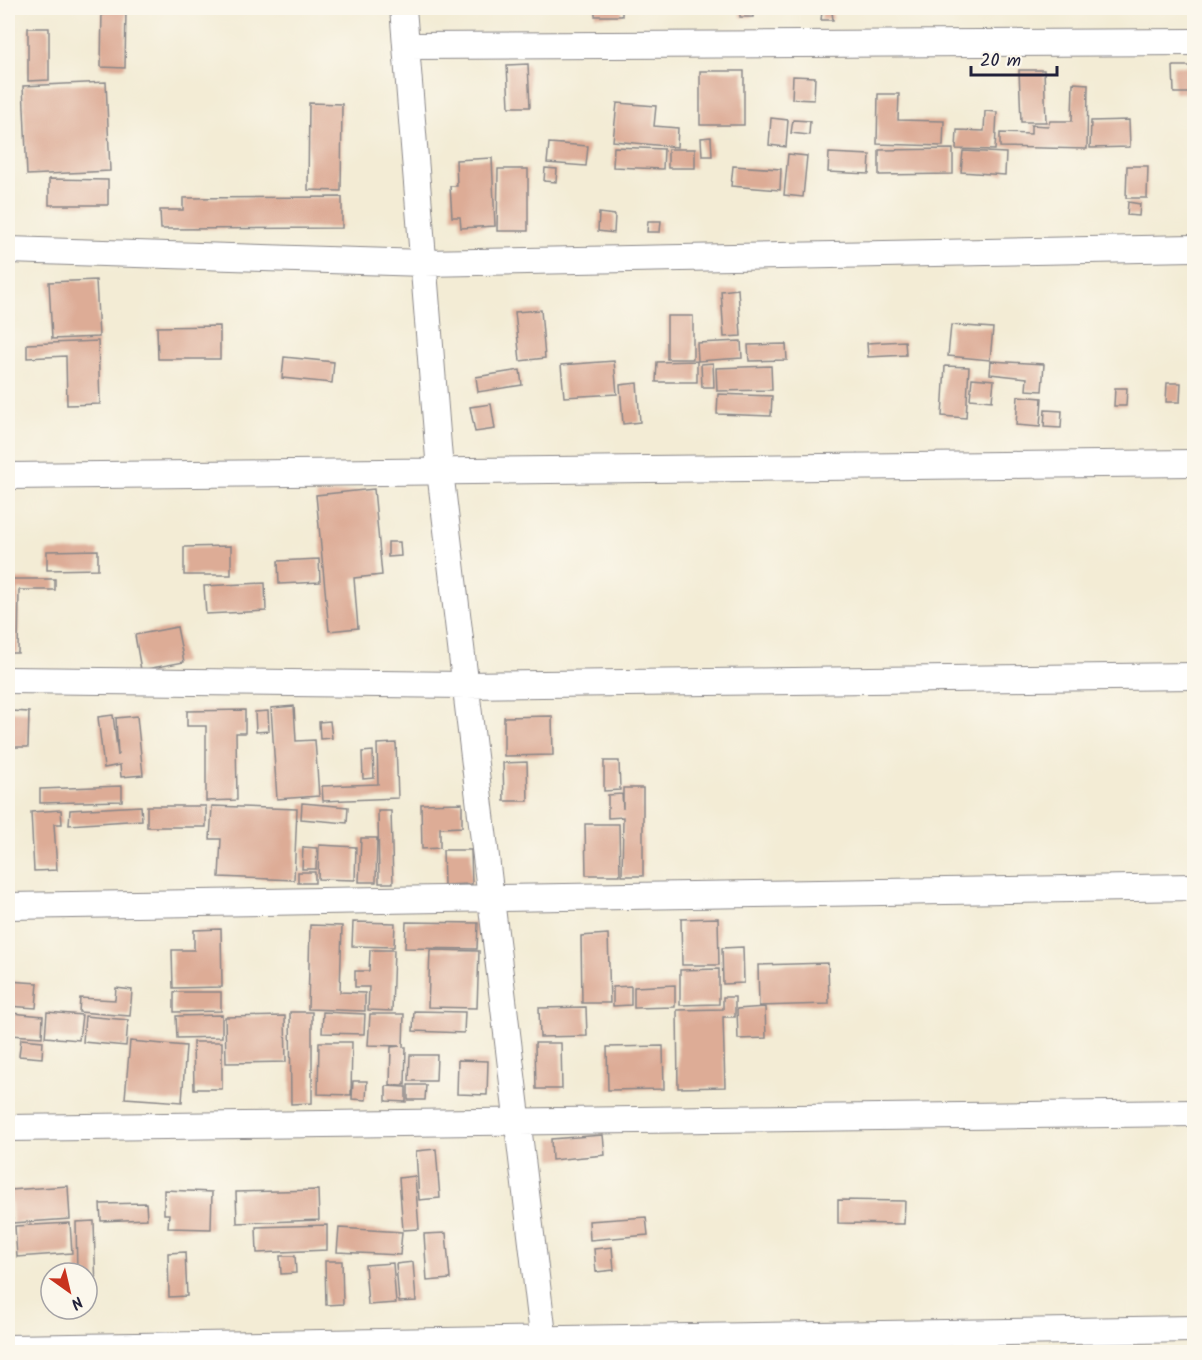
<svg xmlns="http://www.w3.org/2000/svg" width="1202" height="1360" viewBox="0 0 1202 1360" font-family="Kalam,sans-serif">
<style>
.building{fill:#ddac96}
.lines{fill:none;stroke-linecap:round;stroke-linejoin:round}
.street-casing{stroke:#8a8788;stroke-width:28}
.street{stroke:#fff;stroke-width:26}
</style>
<rect width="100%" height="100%" fill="#fbf7ec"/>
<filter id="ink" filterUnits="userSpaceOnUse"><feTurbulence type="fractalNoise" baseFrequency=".0167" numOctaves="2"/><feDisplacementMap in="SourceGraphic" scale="12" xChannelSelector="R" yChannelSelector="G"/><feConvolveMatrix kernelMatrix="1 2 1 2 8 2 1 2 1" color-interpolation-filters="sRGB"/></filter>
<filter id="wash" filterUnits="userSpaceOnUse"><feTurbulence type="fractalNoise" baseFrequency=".008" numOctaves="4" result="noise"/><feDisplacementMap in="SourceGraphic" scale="24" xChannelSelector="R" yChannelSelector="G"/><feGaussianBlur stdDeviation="1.35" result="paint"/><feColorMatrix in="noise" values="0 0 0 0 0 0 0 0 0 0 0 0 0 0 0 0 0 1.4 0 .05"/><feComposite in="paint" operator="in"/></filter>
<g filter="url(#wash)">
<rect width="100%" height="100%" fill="#f3ecd5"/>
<g id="blocks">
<path class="building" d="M102,8H126L125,68L101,67Z
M595,8H622V16H595Z
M740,8H753V17H740Z
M822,12H832L833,20H821Z
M28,28H49V80L28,81Z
M528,64L530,107H509L507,65Z
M1173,66H1194V93H1174Z
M1019,70H1044L1046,122H1021Z
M700,71H744V125H700Z
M793,76L815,77L814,100L792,99Z
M106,82L110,171L27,175L23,86Z
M1073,83L1088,84L1087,149L1000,147V133L1031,134V125L1048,126L1050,121H1072Z
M878,94H899L898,120L944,121L943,146L877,144Z
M309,103L342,104L341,191L308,190Z
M617,103L656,106L654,126L678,128L677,147L613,141Z
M985,111L997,112L995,150L956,149L957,130L984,131Z
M771,118L788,120L786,147L769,145Z
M793,120L810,121L809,135L791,133Z
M1129,120L1130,147L1090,148L1091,121Z
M711,137L712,156H702L701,138Z
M549,143L588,146L586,166L547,163Z
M614,147L664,149L663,169L613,167Z
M668,149H695V168H668Z
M953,149V174L879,175V150Z
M963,151L1006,153L1005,175L961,172Z
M829,153L870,155L869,174L828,172Z
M788,154L807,156L803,197L784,195Z
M492,158L495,226L461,228L460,217H452L450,186H457L456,160Z
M733,166L781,169L780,190L731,186Z
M1127,166H1148L1147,198H1126Z
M545,168L557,169L556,182L544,181Z
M498,169H528V231H497Z
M49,179L108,180V205H49Z
M342,197V228L161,229L160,210H183V198Z
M1128,202L1140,204L1139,216L1127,215Z
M599,213L615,215L614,233L598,231Z
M648,221H661L660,232H647Z
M96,280L99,337L52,339L49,282Z
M738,289L741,336L724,337L721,291Z
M541,310L545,358L520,361L515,312Z
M667,316H693V359H667Z
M951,325L993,328L990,360L948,356Z
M220,326V359H158L157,327Z
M98,341L100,404L67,405L66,356L27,358V344Z
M741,341L742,358L698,361L697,343Z
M905,341L906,355L868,357L867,343Z
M786,344L787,360L749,361L748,345Z
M284,357L334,362L332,383L282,378Z
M614,361L617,394L564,397L561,365Z
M697,361V382H656L657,362Z
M991,361L1044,364L1042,391L1026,390L1027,378L990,374Z
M713,363L714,387H702L701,364Z
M771,366L772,390L717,391L716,368Z
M945,366L969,367L966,418L942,416Z
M520,370L522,385L478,392L476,377Z
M972,378L994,380L992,401L970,399Z
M637,383L640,422L623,424L620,385Z
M1167,383H1181L1180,402H1166Z
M1115,388H1127L1126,406H1114Z
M718,394L772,396L771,416L717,414Z
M1018,396L1042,398L1040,427L1016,425Z
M491,404L495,429L475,432L470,407Z
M1045,410L1062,411L1061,428L1044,427Z
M374,489L382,575L354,578L358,628L329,631L316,495Z
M388,542H400L401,556L388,557Z
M231,546V575H184V547Z
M98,550V569L47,570V551Z
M319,559L320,582L279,584L278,561Z
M8,579H55V590H19L18,653H8Z
M265,583L266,611L206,614L204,586Z
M177,627L184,662L141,670L135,635Z
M294,706L296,741L315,740L319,796L277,799L271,708Z
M245,710V733H236L237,800L206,801V726H187V711Z
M11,711L29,712L28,747H10Z
M268,711L269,731L256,732L255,712Z
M113,715L118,756L116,718L137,716L143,775L121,777L120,765L104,768L98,717Z
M552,716L553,755L504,756V717Z
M330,721L332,738L320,739L319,722Z
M396,743L398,798L323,801L322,786L378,784L377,744Z
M373,751L374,778L363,779L362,752Z
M604,761H619L620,790L604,791Z
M527,762L528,801H504L503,763Z
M122,786V801L40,803V789Z
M623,788H643V876H622L623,817L608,818V795L622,794L623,809Z
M302,803L348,807L347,823L301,819Z
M462,803V827L440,828V848L422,849L421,804Z
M141,806L142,820L69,825L70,810Z
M147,806H206V827H147Z
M212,806L297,809L294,880L219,877L221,839H210Z
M61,810L62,824H54L57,870L34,871L31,812Z
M378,811H391L393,883H379Z
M585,824H619L620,875H586Z
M361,838H377L376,882H359Z
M319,845L356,847L355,880L318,879Z
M303,847L317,848L316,869H302Z
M443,850H471L472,884L444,885Z
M298,872H315V883H298Z
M718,918L719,965H682L681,919Z
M353,922L395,923L394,947L352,946Z
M406,922L478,923L477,949L405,948Z
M310,925L342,926L340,992L365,993V1011L308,1009Z
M221,929L222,987L173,988L172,950H194V930Z
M608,934L610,1003H582L581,936Z
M743,947L744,983L723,984L722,948Z
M370,950H394L392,1011L368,1010L369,987H355V971H369Z
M430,950L479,951L477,1008L428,1007Z
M828,963L829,1004L759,1006L758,965Z
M719,969V1004L680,1005V970Z
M8,981L38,983L36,1008L8,1006Z
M675,985V1007L634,1008V987Z
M631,986V1005L613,1006V987Z
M116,988L132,990L130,1016L79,1012L80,998L115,1000Z
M174,992H221V1011L174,1012Z
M723,997H735V1017H723L725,1087L678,1088L677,1010L723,1009Z
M586,1007L587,1036L540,1037L539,1008Z
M765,1007L766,1038L738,1039L737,1009Z
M414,1011L465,1012L464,1033L413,1031Z
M47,1012L82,1015L79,1040L45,1037Z
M290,1012H312V1103L291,1104Z
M323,1012L365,1014L364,1034L322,1033Z
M11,1013L43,1016L42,1037L10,1035Z
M370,1014H404L403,1047H406L405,1085H390L391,1047L400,1046L368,1045Z
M222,1015V1037L177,1038L176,1016Z
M85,1016L128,1020L126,1046L83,1042Z
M285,1016L286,1062L226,1063L225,1017Z
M21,1039L43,1041L42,1058L19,1056Z
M130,1041L186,1046L182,1102L125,1098Z
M193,1042H222V1089H194Z
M319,1042H352L351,1095L318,1094Z
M535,1043H561L562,1089H536Z
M663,1046L664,1089L608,1090L607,1047Z
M410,1055H437L436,1081H409Z
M458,1060L488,1061L487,1095L457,1094Z
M353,1081H367L366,1100L352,1099Z
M408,1085H426L425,1100H408Z
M386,1086L406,1087V1102L386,1101Z
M603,1135L605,1155L552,1160L551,1139Z
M436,1149L440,1198L419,1200L416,1151Z
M415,1176L419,1229L403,1230L399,1178Z
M68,1186L70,1219L13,1223L10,1190Z
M164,1190L212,1192L211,1229L168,1228L169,1214H164Z
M318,1190L319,1220L237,1223L236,1192Z
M838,1200L905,1201L904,1224L838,1223Z
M146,1203L147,1219L101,1221L100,1204Z
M646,1217L648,1235L590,1240L589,1221Z
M94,1221L96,1294H87V1273H77L76,1222Z
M8,1223H10L11,1241L8,1242Z
M70,1223L72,1253L17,1257L15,1226Z
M327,1225V1250L257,1253L256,1227Z
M339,1228L402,1232L400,1255L337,1252Z
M446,1233L450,1279L427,1281L424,1234Z
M612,1247L614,1270L596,1272L594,1249Z
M185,1252L187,1296L169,1297L168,1253Z
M280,1256H295L296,1273L281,1274Z
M325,1261H342L343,1304L326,1305Z
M413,1262L416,1301L399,1302L396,1264Z
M393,1263L396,1303L368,1305L365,1265Z"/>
</g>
</g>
<g filter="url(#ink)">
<use href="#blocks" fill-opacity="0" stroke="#8a8788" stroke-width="1.5"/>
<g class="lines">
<defs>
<path id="street" d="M403,8L440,471L545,1352
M406,46L1194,42
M8,250L424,263L1194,248
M8,476L1194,463
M8,680L466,685L1194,676
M8,906L1194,887
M8,1128L1194,1113
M8,1348L1194,1329"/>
</defs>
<use href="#street" class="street-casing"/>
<use href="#street" class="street"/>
</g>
</g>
<rect width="1202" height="1360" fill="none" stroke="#fbf7ec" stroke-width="30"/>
<g transform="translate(69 1291) rotate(146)"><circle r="28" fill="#fbf7ec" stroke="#a4a2a5" stroke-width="1.5"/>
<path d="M0-4.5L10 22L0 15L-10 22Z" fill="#c8321e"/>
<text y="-9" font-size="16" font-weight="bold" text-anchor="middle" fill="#22223b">N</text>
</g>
<path d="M971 66v9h86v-9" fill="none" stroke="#22223b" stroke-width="3"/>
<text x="980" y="66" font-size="18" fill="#22223b" stroke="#fbf7ec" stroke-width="4.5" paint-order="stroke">20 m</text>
</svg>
